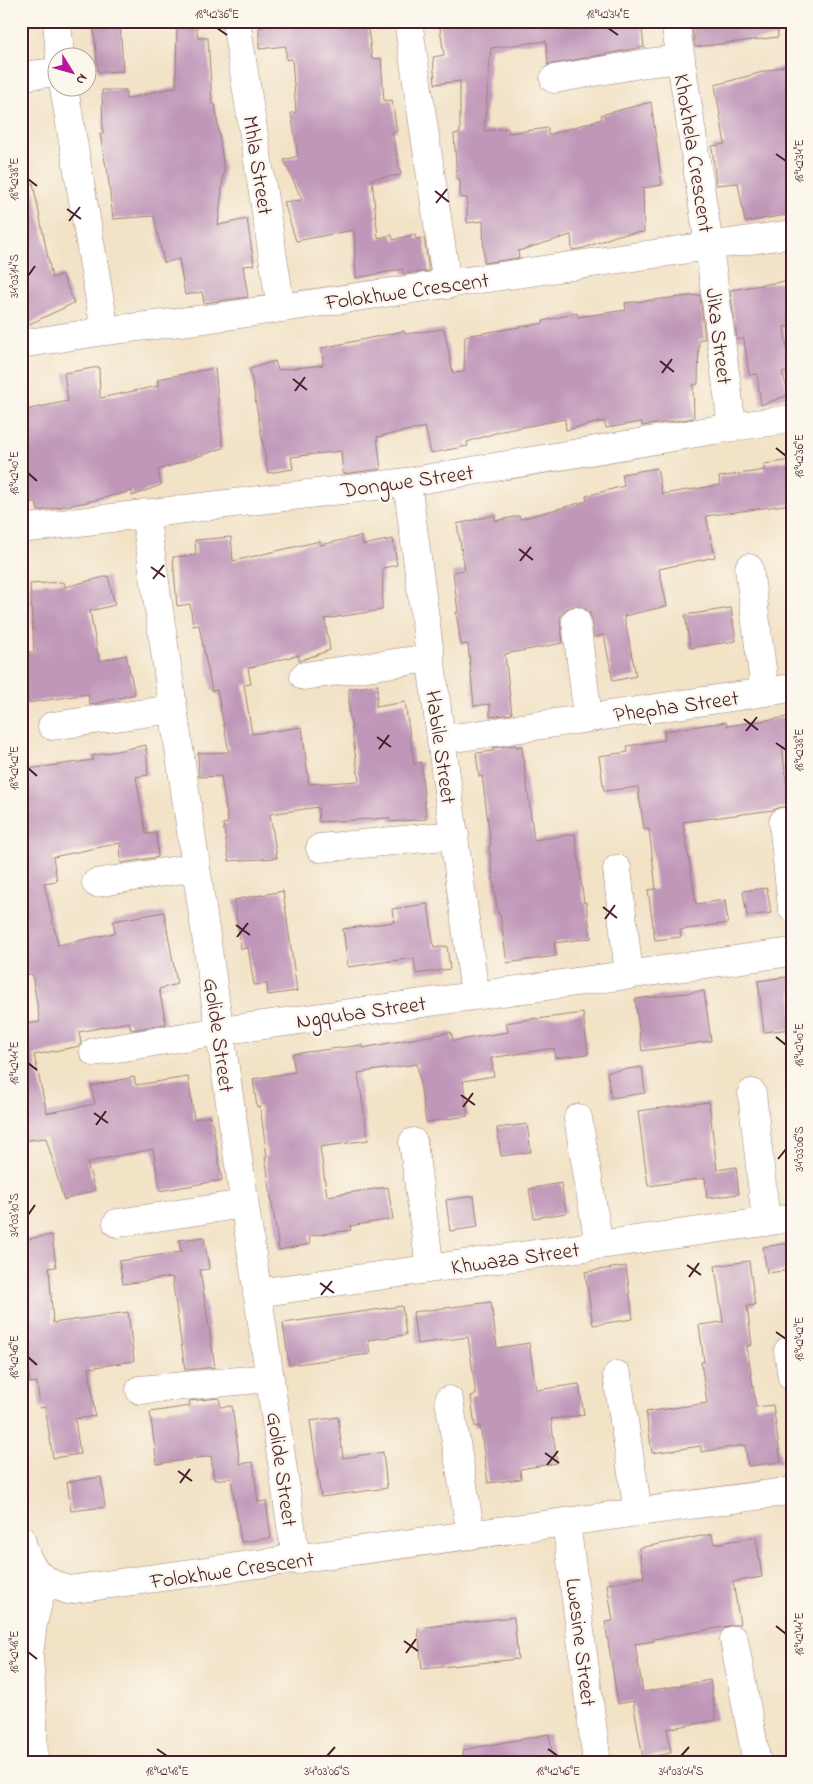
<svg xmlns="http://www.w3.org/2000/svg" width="813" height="1784" viewBox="0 0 813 1784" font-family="'Indie Flower',sans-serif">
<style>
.building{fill:#c097b9}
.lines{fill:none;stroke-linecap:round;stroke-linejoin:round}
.minor-casing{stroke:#9e8078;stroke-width:29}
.minor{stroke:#fff;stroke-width:28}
.ticks{fill:none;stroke:#4a1f2b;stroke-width:2}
.labels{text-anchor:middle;stroke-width:5;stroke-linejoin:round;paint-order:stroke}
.street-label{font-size:22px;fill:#4a1f2b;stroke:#fbf7ec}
.neatline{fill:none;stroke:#4a1f2b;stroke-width:2}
.ticks-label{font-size:12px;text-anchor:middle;fill:#4a1f2b}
</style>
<rect width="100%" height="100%" fill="#fbf7ec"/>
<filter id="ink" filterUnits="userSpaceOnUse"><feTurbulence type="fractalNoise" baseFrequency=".02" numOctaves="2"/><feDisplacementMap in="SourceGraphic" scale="10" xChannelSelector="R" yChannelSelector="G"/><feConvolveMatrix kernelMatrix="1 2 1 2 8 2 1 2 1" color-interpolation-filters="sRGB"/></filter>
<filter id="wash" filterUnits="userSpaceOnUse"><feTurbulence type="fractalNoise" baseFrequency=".0096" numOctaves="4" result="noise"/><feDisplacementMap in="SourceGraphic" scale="20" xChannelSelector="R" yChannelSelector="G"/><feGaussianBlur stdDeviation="1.12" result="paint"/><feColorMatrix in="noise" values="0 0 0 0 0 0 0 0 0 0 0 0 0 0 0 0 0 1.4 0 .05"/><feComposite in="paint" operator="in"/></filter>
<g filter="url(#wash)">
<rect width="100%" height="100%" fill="#f2e2c6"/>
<g id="blocks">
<path class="building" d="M93,21H120L123,71L98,72Z
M177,21H196L198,38H208L212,104H215L224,170L218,225L247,219L254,265L243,266L248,297L204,303L202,292L185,295L179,259L164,263L154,216L113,219L107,167H106L100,134H103L102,90H126V99L176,87Z
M277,21H367L372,59L381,58L384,101L392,100L397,131L392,132L401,175L372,179L378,238L392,235L393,240L415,234L416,239L424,238L429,271L403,274V269L356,278L354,230L296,241L284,202L302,200L284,160L298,156L291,113L296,112L292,59L286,60V46L259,49V28Z
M439,21H641L644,47L548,65L546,41L491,48L484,131L508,128L509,133L548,128V135L602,119L601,115L651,102L662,185L643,188L644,232L618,235L584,248L572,250L571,235L518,251L519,258L484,263L483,221L467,223V198L460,197V179H457L454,134L460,133V81L435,84L433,57L444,55Z
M691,21H777L778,37L695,47Z
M792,64V214L745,222L738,183L716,185L712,146L725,144L715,85Z
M33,183L52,278L62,274L74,303L21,328V184Z
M792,280V326L784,327L790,371L782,372L789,395L761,405L757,374L749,375L744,339H737L730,290Z
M700,295L705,339H699L698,384L693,385L694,418L642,426V422L606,428L604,421L566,430L565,419L502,431L467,442L468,446L431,453L425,427L377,437L381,469L343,474L341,451L291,457L293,469L268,473L250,369L275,361L278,370L323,365L322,348L404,331L405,334L444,329L453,373L464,372L465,336L544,323L543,321L577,313L578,317L626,310L625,303Z
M99,367L100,398L158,386V379L215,368L223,448L158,470L161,485L132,496V491L83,503L38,511L36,502L21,503V411L68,401L64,373Z
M792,460V504L706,516L715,557L659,569L667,606L624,616L636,676L613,681L604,635L594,637L592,619L589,612L582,606H574L566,609L561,615L560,623L563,643L505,654L512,714L490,717V704L474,706L468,644L461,645L456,612H458L453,572L465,570L457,524L495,515V521L519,516L520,519L587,501L586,496L624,486L622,474L657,468L662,494L720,485L719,477L765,470L764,464Z
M361,536L363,545L393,539L397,565L383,568L382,610L325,619L330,650L299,661V655L248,668L251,684L244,685L252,734L302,727L309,784L359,781L349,710V689L378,685L376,707L405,702L414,764L421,762L426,819L390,822L389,818L319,822L318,807L270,814L277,858L229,861L223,824L228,823L221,776L199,777V776L198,753L229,752L217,690L212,691L199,625L193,626L190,604L177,606L173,557L196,555L195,540L231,537L233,561L320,541V545Z
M108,576L115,605L90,611L99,661L126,655L135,694L90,705L88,694L21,704V653L34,652L30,584L64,582L65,587Z
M731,608L736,641L690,648L685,615Z
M788,717L792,745L782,747L790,808L781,807L773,810L683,822L696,904L725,900L728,923L680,930L681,937L655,940L648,890L656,889L649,829L644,830L638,787L604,791L599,756L628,752L627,746L665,740L664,731L726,722L727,726Z
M146,745L148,775L136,777L146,834L156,833L158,857L121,863L120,843L53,857L57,881L44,883L58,945L115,933L113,921L164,912L177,984L159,989L166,1024L131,1030L129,1022L79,1032L81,1044L80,1046L34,1055L47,1113L95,1104L91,1086L134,1077L136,1085L188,1077L194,1119L211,1116L222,1180L160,1191L153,1149L87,1162L95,1190L64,1200L46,1138L21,1141V1025L40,1022L32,974L21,975V928L26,926L21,886V770L93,760L92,756Z
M516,745V747L522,746L534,840L575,834L584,903L586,902L591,938L554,943L556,956L507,963L500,914H498L494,887L489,846L491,845L482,776L479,777L476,753L493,751V748Z
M767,888L771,913L747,916L743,891Z
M283,891L297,991L268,995L267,984L254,985L248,948L241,949L234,900Z
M428,904L434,948L447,946L450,969L416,974L414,958L348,967L343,929L394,922L392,909Z
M792,976V1029L764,1032L758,981Z
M704,991L711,1041L642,1051L635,999Z
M583,1013L588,1054L555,1058L554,1048L491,1058L494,1076L463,1081L468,1116L426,1122L417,1064L358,1073L368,1140L320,1147L327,1196L388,1187L393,1219L350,1226L351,1230L309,1236L310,1244L279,1250L265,1156H267L260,1107H257L253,1079L295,1072L292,1054L362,1045V1048L451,1032L453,1041L508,1032L506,1023L536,1018L537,1019Z
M642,1067L645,1093L611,1098L607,1072Z
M709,1102L717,1170L736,1167L739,1194L707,1198L705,1178L648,1186L638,1111Z
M527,1124L531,1152L501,1156L497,1128Z
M561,1183L566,1213L534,1218L529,1189Z
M474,1196L478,1227L450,1231L446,1200Z
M52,1235L56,1267L49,1268L53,1323L128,1312L134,1361L89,1368L95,1416L75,1419L80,1454L53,1458L45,1407L40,1408L37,1382L30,1383L21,1301V1288H23L21,1240Z
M204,1237L209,1269L200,1270L215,1367L185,1370L172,1277L123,1284L119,1261L181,1252L179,1240Z
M789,1243L792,1270L767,1273L763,1247Z
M749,1261L755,1305L747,1306L752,1345L747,1346L756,1407L773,1405L781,1462L748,1466L745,1445L701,1452V1446L652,1453L646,1412L707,1403L701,1362H704L699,1325L723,1322L715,1266Z
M626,1266L633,1319L593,1325L585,1272Z
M491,1302L497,1348L529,1343L536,1390L579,1384L584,1415L551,1419L557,1463L520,1469L521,1479L488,1483L480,1426L475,1427L471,1396L476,1395L468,1337L417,1344L413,1312Z
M402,1306L406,1335L368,1340L370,1354L289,1365L283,1323Z
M219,1398L221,1407L232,1406L240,1464L253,1462L258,1502L266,1501L271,1538L241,1542L231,1478L214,1480L211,1456L157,1464L150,1412L190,1406L189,1401Z
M338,1417L343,1458L383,1452L387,1488L321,1497L310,1421Z
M101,1477L105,1507L71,1511L67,1482Z
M712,1534L714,1544L756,1537L762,1577L733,1582L740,1624L654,1639V1641L635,1644L643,1692L710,1680L716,1720L667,1729L671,1753L643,1758L633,1701L618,1704L605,1622L613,1621L607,1584L644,1577L639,1548Z
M514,1617L518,1659L422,1669L418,1628Z
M549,1734L554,1763H464L463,1750Z"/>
</g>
</g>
<g filter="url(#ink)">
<use href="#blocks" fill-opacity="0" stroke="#9e8078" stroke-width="1"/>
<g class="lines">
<defs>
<path id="minor" d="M57,21L60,58
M236,21L281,308
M408,21L447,285
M675,21L709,246L732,427
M21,76L58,72
M554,79L646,63L681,59
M64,88L105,331
M21,344L105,331L205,319L792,234
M407,482C429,653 453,824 475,995
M145,513L296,1560
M21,529L407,482L732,427L792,419
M749,568L765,692
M576,621L588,718
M304,676L429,658
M52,726L173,709
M441,740L792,688
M783,822L792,908
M320,848L455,835
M617,869L629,975
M96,883L196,867
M94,1052L220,1031L792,952
M752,1093L766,1222
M578,1118L599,1245
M413,1142L430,1268
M117,1223L244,1204
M257,1293L792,1218
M788,1351L792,1377
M617,1375L638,1512
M140,1390L270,1378
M449,1400L471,1535
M566,1522L597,1763
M21,1538C27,1567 39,1581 68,1590L792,1491
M734,1640L757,1763
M34,1763L33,1719L29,1655L33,1623L44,1579"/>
</defs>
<use href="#minor" class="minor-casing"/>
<use href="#minor" class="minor"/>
</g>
</g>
<path class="ticks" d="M217,28L227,35M608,28L618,35M776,154L786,161M28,179L37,186M435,191L449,202M436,203L447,189M67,209L81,219M69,221L80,207M28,276L35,266M660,361L674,372M662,373L672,359M293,379L307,390M295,391L305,377M776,448L786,456M28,473L37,481M519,549L533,560M520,561L531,547M151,567L165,577M153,579L164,565M744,719L758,730M746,731L757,717M377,737L391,747M776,743L786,750M379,749L389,735M28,768L37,776M603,907L617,918M605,919L615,905M236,925L250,935M237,937L248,923M776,1037L786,1045M28,1063L37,1070M461,1095L475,1105M463,1107L473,1093M94,1113L108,1123M96,1125L106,1111M778,1159L786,1149M28,1215L35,1205M687,1265L701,1275M689,1277L699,1263M320,1283L334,1293M321,1295L332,1281M776,1332L786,1339M28,1357L37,1365M545,1453L559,1463M547,1465L558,1451M178,1471L192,1481M180,1483L190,1469M776,1626L786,1634M404,1641L418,1651M28,1652L37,1659M406,1653L416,1639M157,1749L167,1756M548,1749L558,1756M327,1756L335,1747M681,1756L689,1747"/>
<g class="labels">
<g class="street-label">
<text transform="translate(695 153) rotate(81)" y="8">Khokhela Crescent</text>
<text transform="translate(259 165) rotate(81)" y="8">Mhla Street</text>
<text transform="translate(407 290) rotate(-8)" y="8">Folokhwe Crescent</text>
<text transform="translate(720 336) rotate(83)" y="8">Jika Street</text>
<text transform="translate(407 480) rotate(-8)" y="8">Dongwe Street</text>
<text transform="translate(676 705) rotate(-8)" y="8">Phepha Street</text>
<text transform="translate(442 747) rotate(82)" y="8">Habile Street</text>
<text transform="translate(361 1011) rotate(-8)" y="8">Ngquba Street</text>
<text transform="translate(220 1035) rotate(82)" y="8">Golide Street</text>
<text transform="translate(515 1257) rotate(-8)" y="8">Khwaza Street</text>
<text transform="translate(283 1469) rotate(82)" y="8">Golide Street</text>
<text transform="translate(232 1569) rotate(-8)" y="8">Folokhwe Crescent</text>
<text transform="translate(582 1642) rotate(83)" y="8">Lwesine Street</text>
</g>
</g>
<rect width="813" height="1784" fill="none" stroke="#fbf7ec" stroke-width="55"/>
<g transform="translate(72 72) rotate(127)"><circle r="24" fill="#fbf7ec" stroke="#b4a19f"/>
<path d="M0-4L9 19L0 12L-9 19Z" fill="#b5179e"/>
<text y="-8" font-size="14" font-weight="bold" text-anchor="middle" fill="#4a1f2b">N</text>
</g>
<rect x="28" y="28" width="758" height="1728" class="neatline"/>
<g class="ticks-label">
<text x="217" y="18">18°42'36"E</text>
<text x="608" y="18">18°42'34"E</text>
<text transform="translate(799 161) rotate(-90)" y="4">18°42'34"E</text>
<text transform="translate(14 179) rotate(-90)" y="4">18°42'38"E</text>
<text transform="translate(14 276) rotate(-90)" y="4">34°03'14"S</text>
<text transform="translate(799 456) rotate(-90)" y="4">18°42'36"E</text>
<text transform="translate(14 473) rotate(-90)" y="4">18°42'40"E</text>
<text transform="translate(799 750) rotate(-90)" y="4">18°42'38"E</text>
<text transform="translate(14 768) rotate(-90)" y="4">18°42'42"E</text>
<text transform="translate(799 1045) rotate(-90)" y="4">18°42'40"E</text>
<text transform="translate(14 1063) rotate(-90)" y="4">18°42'44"E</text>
<text transform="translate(799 1149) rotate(-90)" y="4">34°03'06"S</text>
<text transform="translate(14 1215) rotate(-90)" y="4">34°03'10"S</text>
<text transform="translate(799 1339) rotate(-90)" y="4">18°42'42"E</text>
<text transform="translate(14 1357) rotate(-90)" y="4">18°42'46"E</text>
<text transform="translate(799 1634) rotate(-90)" y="4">18°42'44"E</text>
<text transform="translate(14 1652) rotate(-90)" y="4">18°42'48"E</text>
<text x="167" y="1775">18°42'48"E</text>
<text x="327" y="1775">34°03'06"S</text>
<text x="558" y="1775">18°42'46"E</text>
<text x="681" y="1775">34°03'04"S</text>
</g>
</svg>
